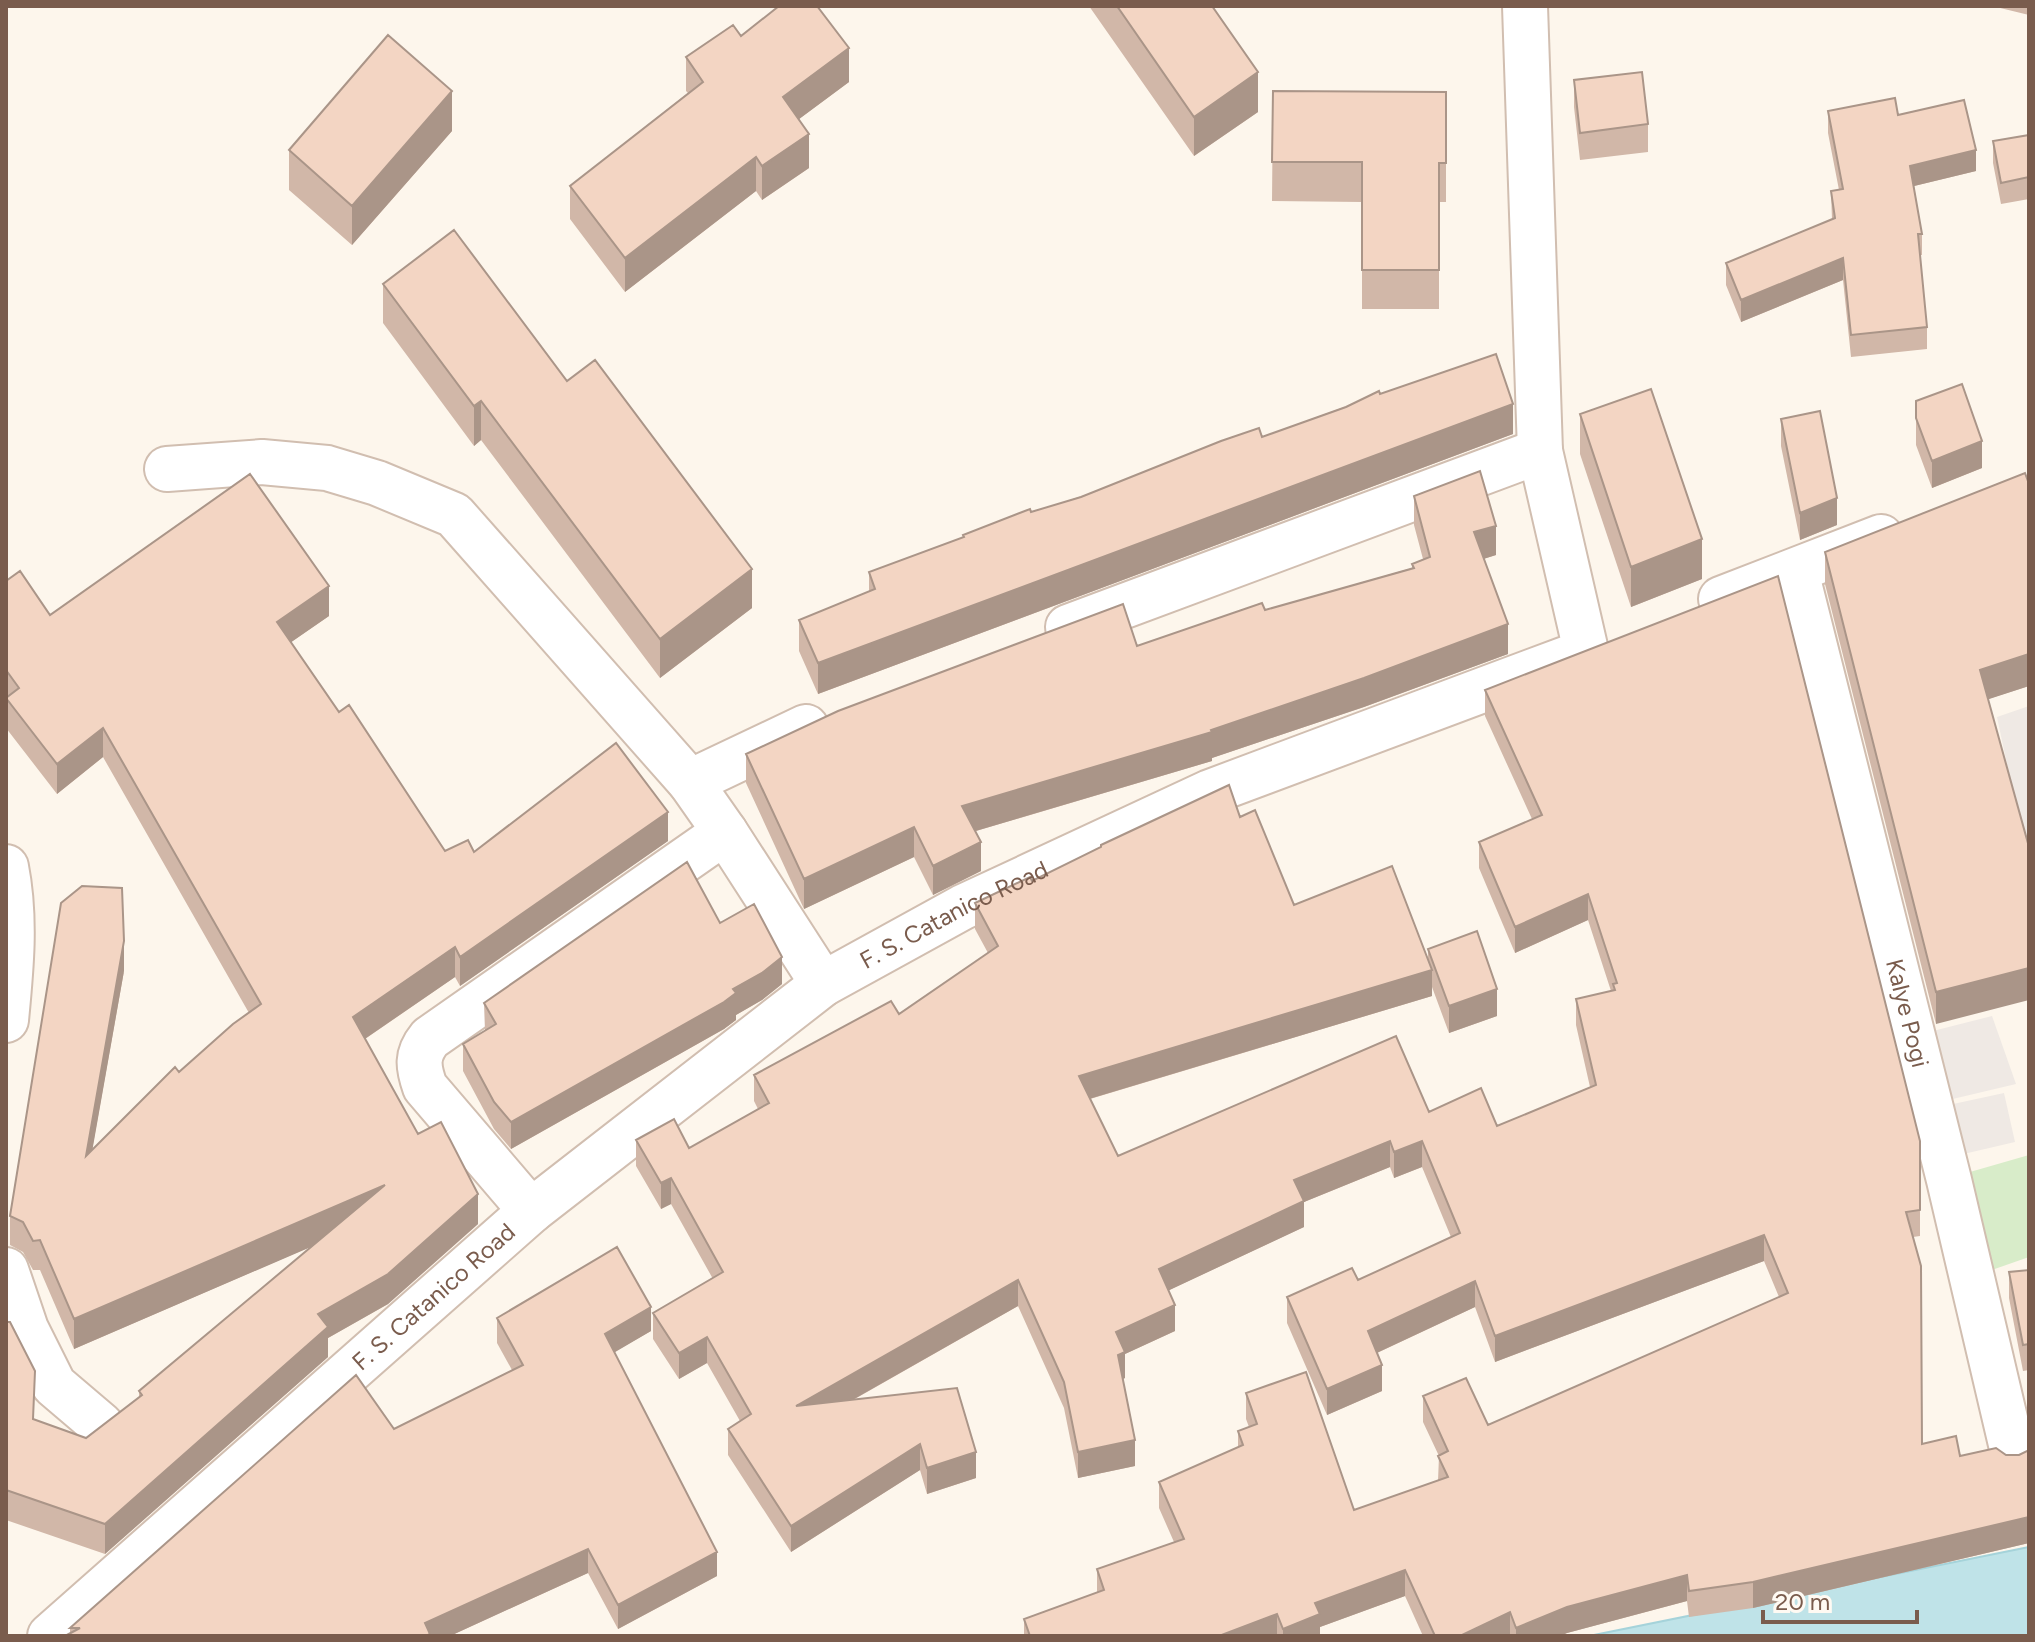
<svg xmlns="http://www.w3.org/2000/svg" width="2035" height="1642" viewBox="0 0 2035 1642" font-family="Figtree,sans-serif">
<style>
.industrial{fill:#efe9e4}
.green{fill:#d8ecc9}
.water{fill:#bfe3e8;stroke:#a5d3da;stroke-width:2}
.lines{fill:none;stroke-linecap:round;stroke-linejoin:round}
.minor-casing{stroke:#d1beb0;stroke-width:48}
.minor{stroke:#fff;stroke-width:44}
.wall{fill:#d1b7a8}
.shaded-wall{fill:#aa9588}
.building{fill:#f3d5c3;stroke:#aa9588;stroke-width:2}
.labels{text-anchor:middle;stroke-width:8;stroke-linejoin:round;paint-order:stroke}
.street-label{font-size:24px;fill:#7a5c4d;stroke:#fffaf3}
</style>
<rect width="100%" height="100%" fill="#fdf6ec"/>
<path class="industrial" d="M2029,706V887L2023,840L1997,717Z
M1992,1016L2016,1084L1940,1102L1925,1033Z
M2004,1093L2015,1142L1955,1156L1944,1106Z"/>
<path class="green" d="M2029,1155V1257L1989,1271L1970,1172Z"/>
<path class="water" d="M2029,1547V1636H1589Z"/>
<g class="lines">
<defs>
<g id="minor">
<path d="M1525,6L1540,451L1586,651"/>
<path d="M167,469L262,462L327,468L377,483L454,515L690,782"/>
<path id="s1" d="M1796,571L1949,1180L2014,1457"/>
<path d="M1721,599L1881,537"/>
<path d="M1068,627L1540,451"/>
<path d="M725,832L690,782L806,727"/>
<path d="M6,867C16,918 11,969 6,1020"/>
<path d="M531,1211L425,1087C418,1067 416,1055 430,1038L725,832L823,984"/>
<path d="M6,1270L26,1329L54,1385L101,1425"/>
<path id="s2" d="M50,1636L531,1211L823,984L963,907L1210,792L1571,657"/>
</g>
</defs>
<use href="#minor" class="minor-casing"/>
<use href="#minor" class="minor"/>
</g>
<path class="wall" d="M1089,6H1212L1258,112L1194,156Z
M1992,6H2029V15Z
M741,36L849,82L799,119L809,168L762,200L756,191L625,292L570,219V186L688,93L686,91V57Z
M1574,80L1648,124V152L1580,160L1574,107Z
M1273,91L1446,92V202H1439V309H1362V202L1272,201Z
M1828,111L1898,115L1976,171L1914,186L1922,234V255H1920L1927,327V349L1851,357L1843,280L1741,322L1726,285V263L1832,220L1831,191L1839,190L1828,133Z
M452,131L352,245L289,190V150Z
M2029,135V199L2001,204L1993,163V141Z
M383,284L567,381L752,608L660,678L481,440L474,446L383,323Z
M1380,394L1513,434L818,694L799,651V620L869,591V572L963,538V535L1262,437Z
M1916,401L1982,468L1932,488L1916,445Z
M1580,414L1702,579L1631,607L1580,454Z
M1781,419L1837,525L1800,540L1781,446Z
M2029,484V686L1988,699L1936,1024L1825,584V552Z
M1414,496L1496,555L1483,559L1508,654L1364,707L1212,758V761L976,831L981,871L933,895L914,857L804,909L746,783V754L1265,610L1412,568V564L1423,559L1414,525Z
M6,581L50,615L329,616L291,642L339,712L445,851L474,852L668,841L460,986L455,977L365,1039L418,1134L478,1224L388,1304L328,1338V1357L105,1554L6,1520V1322L34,1420L86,1438L139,1398V1391L312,1246L74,1349L40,1270H33L23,1252L10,1245V1216L124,971L92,1150L179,1072L249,1013L103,757L57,794L6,728Z
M1485,690L1920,1141V1236L1913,1237L1922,1444L1960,1456L2006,1455H2019L2029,1450V1543L1753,1608L1689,1617L1687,1601L1567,1633L1560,1636H1423L1405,1596L1320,1627V1636H1024V1619L1097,1593V1569L1174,1542L1159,1508V1482L1238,1447V1431L1249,1427L1246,1419V1393L1354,1510L1438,1481L1439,1456L1423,1422V1396L1488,1425L1779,1297L1764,1261L1495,1362L1475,1307L1377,1353L1382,1391L1327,1415L1287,1323V1297L1358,1280L1451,1237L1422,1167L1394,1178L1390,1167L1304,1202V1227L1169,1290L1175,1331L1125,1354V1378L1123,1379L1135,1466L1078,1478L1064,1408L1018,1306L853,1400L976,1478L927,1494L920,1470L791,1552L728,1455V1429L740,1421L707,1363L679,1379L653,1339V1313L713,1279L671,1204L661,1209L636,1166V1140L689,1148L758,1109L754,1101V1075L899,1014L988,953L975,929V903L1032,881L1101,847V845L1240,817L1294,905L1428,960V949L1497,1016L1449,1033L1432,987V996L1090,1099L1118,1156L1429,1112L1497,1126L1590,1087L1576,1025V999L1611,991L1588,920L1515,953L1479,868V842L1532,819L1485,716Z
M720,923L782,984L762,1000L736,1015V1020L724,1029L511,1149L494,1129L463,1071V1044L485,1031L484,1003Z
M2029,1270V1370L2023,1371L2009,1298V1272Z
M497,1318L651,1331L614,1352L717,1576L618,1629L588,1573L450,1636H65L70,1633V1628L394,1429L512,1370L497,1343Z"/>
<path class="shaded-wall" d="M849,48V82L783,131V97Z
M1258,72V112L1194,156V117Z
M452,91V131L352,245V206Z
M809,134V168L762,200V166Z
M1976,150V171L1910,187V166Z
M756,157V191L625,292V258Z
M1843,258V280L1741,322V300Z
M481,401V440L474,446V406Z
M1513,404V434L818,694V663Z
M1982,441V468L1932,488V461Z
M1837,498V525L1800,540V513Z
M1496,526V555L1474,562V532Z
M1702,539V579L1631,607V567Z
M752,569V608L660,678V639Z
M329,586V616L277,652V622Z
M1508,624V654L1364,707L1212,758V761L962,835V806L1211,730Z
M2029,654V686L1980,702V670Z
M103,728V757L57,794V764Z
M668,812V841L460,986V957Z
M914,827V857L804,909V879Z
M981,842V871L933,895V866Z
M1588,894V920L1515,953V927Z
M124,941V971L86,1186V1156Z
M455,947V977L353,1047V1017Z
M782,957V984L762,1000L736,1015V1020L724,1029L511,1149V1122L733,989Z
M2029,968V1000L1936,1024V992Z
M1432,970V996L1079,1102V1076Z
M1497,989V1016L1449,1033V1006Z
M1390,1141V1167L1304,1202V1227L1159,1295V1269L1294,1180Z
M1422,1141V1167L1394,1178V1152Z
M671,1178V1204L661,1209V1183Z
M385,1185V1215L74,1349V1319Z
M478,1194V1224L388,1304L328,1338V1357L105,1554V1524L318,1314Z
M1764,1235V1261L1495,1362V1336Z
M1018,1280V1306L796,1432V1406Z
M1475,1281V1307L1368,1357V1331Z
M1175,1305V1331L1125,1354V1378L1118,1381L1116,1332Z
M651,1307V1331L605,1358V1334Z
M707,1337V1363L679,1379V1353Z
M1382,1365V1391L1327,1415V1389Z
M1135,1440V1466L1078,1478V1452Z
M920,1444V1470L791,1552V1526Z
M976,1452V1478L927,1494V1468Z
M2029,1517V1543L1753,1608V1582Z
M588,1549V1573L450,1636H425V1623Z
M717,1552V1576L618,1629V1605Z
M1405,1570V1596L1320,1627V1636H1283V1629L1315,1603Z
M1687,1575V1601L1567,1633L1560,1636H1516V1628L1567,1607Z
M1510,1612V1636H1460Z
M1277,1614V1636H1219Z"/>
<path class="building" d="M779,6H817L849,48L783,97L809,134L762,166L756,157L625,258L570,186L703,82L686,57L733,25L741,36Z
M1117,6H1212L1258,72L1194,117Z
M388,35L452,91L352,206L289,150Z
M1642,72L1648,124L1580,133L1574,80Z
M1273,91L1446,92V163H1439V270H1362V162H1272Z
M1895,98L1898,115L1964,100L1976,150L1910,166L1922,234H1918L1927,327L1851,335L1843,258L1741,300L1726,263L1835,218L1831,191L1843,189L1828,111Z
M2029,135V177L2001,183L1993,141Z
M454,230L567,381L595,360L752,569L660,639L481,401L474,406L383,284Z
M1496,354L1513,404L818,663L799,620L875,589L869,572L964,537L963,535L1030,509L1031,512L1081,497L1221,441L1259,428L1262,437L1346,407L1379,391L1380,394Z
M1962,384L1982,441L1932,461L1916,418V401Z
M1651,389L1702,539L1631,567L1580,414Z
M1820,411L1837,498L1800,513L1781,419Z
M1480,471L1496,526L1474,532L1508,624L1364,678L1211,730L1212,732L962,806L981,842L933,866L914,827L804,879L746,754L838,711L1123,604L1137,646L1262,603L1265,610L1414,568L1412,564L1430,557L1414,496Z
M2025,473L2029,484V654L1980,670L2029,847V968L1936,992L1825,552Z
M250,474L329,586L277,622L339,712L349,705L445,851L468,840L474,852L616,743L668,812L460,957L455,947L353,1017L418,1134L441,1122L478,1194L388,1274L318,1314L328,1327L105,1524L6,1490V1322H10L35,1371L33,1419L86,1438L142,1395L139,1391L385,1185L74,1319L40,1240L33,1241L23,1222L10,1216L61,903L82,886L122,888L124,941L86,1156L175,1067L179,1072L233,1024L261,1004L103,728L57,764L6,698L19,688L6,670V581L20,571L50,615Z
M1778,576L1920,1141V1210L1906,1212L1921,1266L1922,1444L1956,1436L1960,1456L1996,1448L2006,1455H2019L2029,1450V1517L1753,1582L1689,1591L1687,1575L1567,1607L1516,1628L1510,1612L1460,1636H1435L1405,1570L1315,1603L1320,1614L1283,1629L1277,1614L1219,1636H1030L1024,1619L1104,1590L1097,1569L1184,1539L1159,1482L1243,1445L1238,1431L1257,1424L1246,1393L1306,1372L1354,1510L1448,1477L1438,1456L1448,1451L1423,1396L1466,1378L1488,1425L1788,1293L1764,1235L1495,1336L1475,1281L1368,1331L1382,1365L1327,1389L1287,1297L1352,1268L1358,1280L1460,1233L1422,1141L1394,1152L1390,1141L1294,1180L1304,1201L1159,1269L1175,1305L1116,1332L1125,1352L1118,1355L1135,1440L1078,1452L1064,1382L1018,1280L796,1406L957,1388L976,1452L927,1468L920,1444L791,1526L728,1429L751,1414L707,1337L679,1353L653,1313L723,1272L671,1178L661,1183L636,1140L674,1119L689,1148L769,1103L754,1075L891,1001L899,1014L998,946L975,903L1030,877L1032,881L1101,847V845L1229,785L1240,817L1255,810L1294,905L1392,866L1432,970L1079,1076L1118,1156L1396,1036L1429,1112L1481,1088L1497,1126L1596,1085L1576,999L1615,990L1613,984L1617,983L1588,894L1515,927L1479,842L1542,815L1485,690Z
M687,862L720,923L754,904L782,957L762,973L733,989L736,993L724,1002L511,1122L494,1102L463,1044L496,1024L484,1003Z
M1477,931L1497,989L1449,1006L1428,949Z
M617,1247L651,1307L605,1334L717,1552L618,1605L588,1549L425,1623L430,1634L426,1636H65L80,1628H70L356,1375L394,1429L523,1365L497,1318Z
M2029,1270V1344L2023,1345L2009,1272Z"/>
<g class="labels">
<g class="street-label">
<text dy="8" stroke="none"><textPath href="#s2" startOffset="1160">F. S. Catanico Road</textPath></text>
<text dy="8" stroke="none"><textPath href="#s1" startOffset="456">Kalye Pogi</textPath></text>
<text dy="8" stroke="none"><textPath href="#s2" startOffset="512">F. S. Catanico Road</textPath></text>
</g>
</g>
<rect width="2035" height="1642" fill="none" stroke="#7a5c4d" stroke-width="16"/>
<path d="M1763 1610v12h154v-12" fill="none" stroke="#7a5c4d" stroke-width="4"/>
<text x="1775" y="1610" font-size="24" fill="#7a5c4d" stroke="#fffaf3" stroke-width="6" paint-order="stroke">20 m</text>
</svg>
